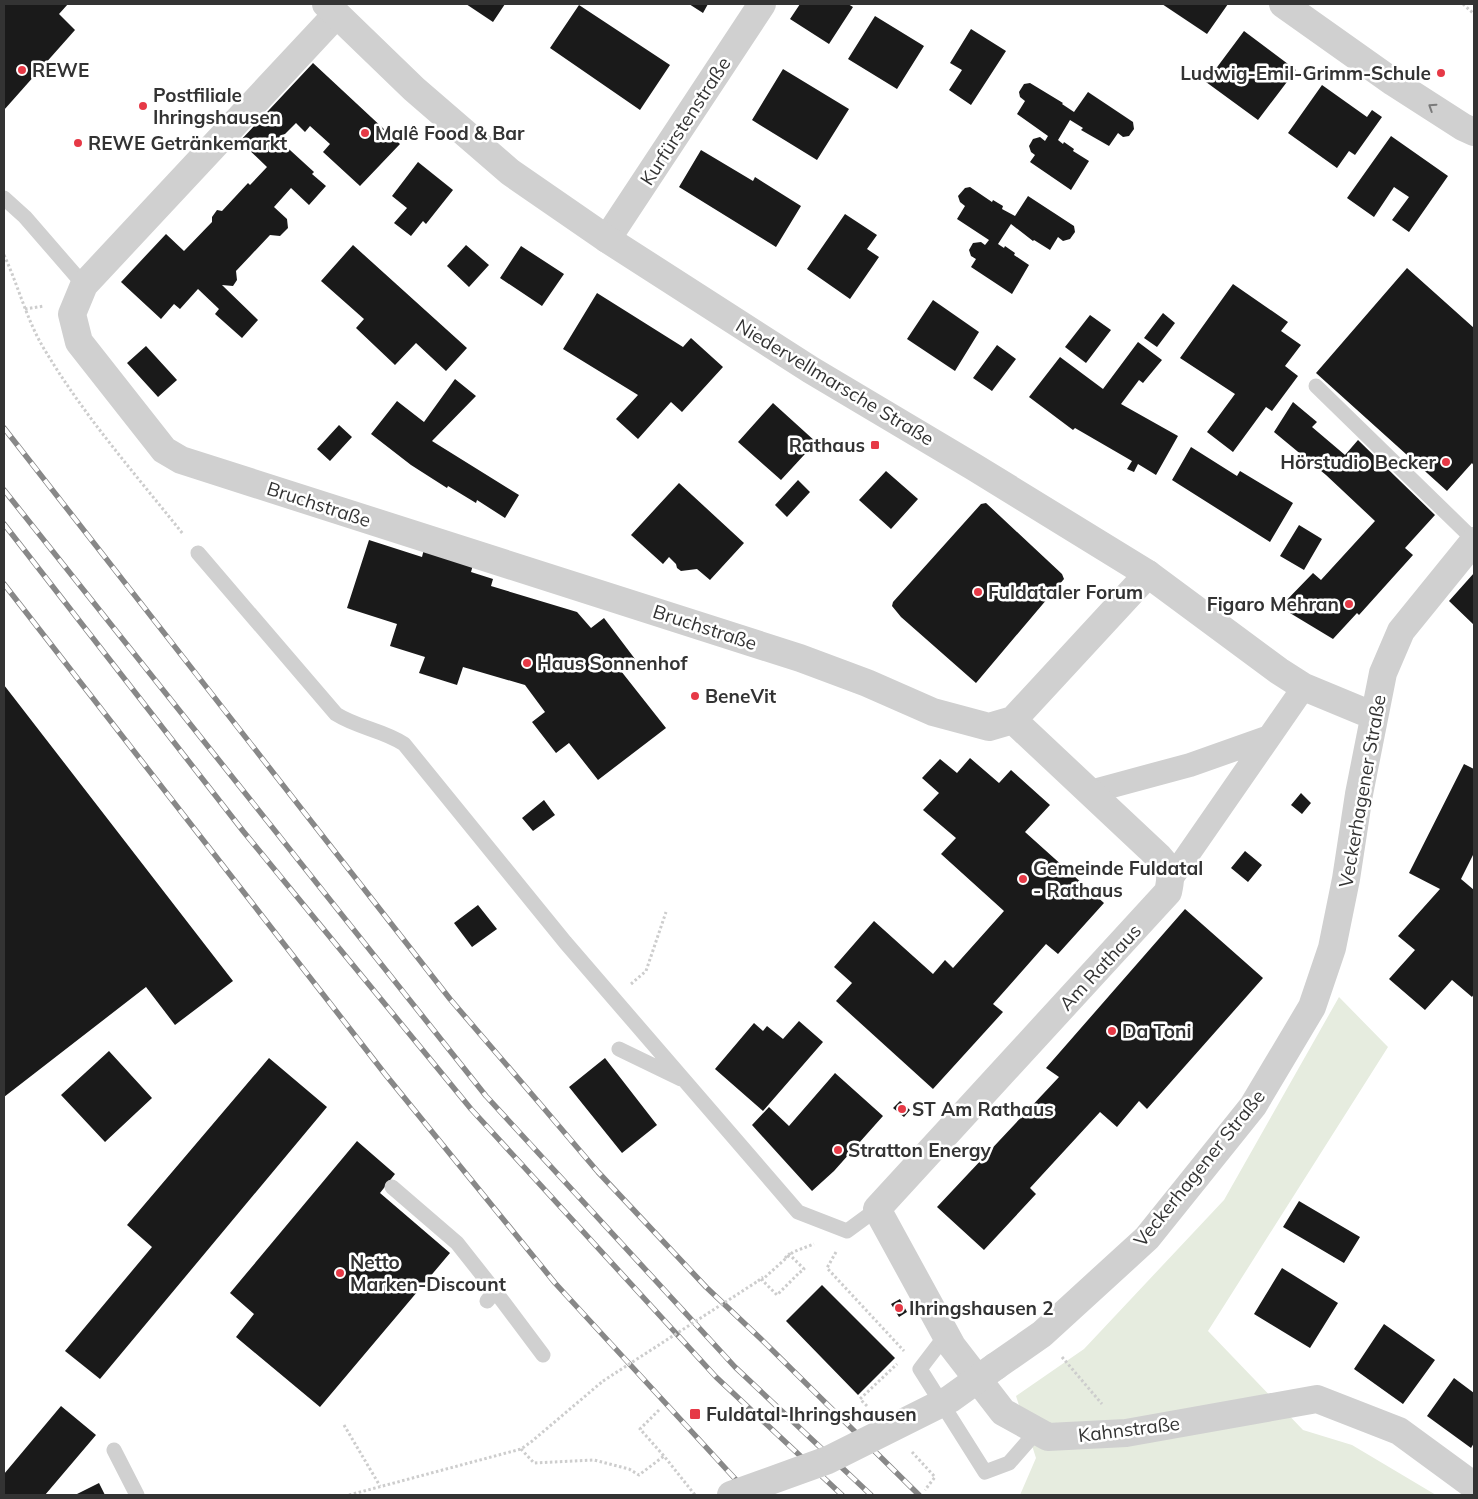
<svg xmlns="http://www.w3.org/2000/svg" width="1478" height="1499" viewBox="0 0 1478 1499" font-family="Mulish,sans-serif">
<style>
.green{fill:#e6ecdf}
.building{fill:#1a1a1a}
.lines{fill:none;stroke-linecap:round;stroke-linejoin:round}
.path{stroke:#cdcdcd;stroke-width:3;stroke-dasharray:2.5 2.5;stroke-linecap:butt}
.service{stroke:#d0d0d0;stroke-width:15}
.pedestrian{stroke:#d0d0d0;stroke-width:24}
.minor{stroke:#d0d0d0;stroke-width:28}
.tertiary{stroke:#d0d0d0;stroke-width:28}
.rail-casing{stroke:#888;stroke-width:5.5}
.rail{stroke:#fff;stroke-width:4;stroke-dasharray:11;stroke-linecap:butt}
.path-bridge{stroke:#cdcdcd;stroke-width:3;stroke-dasharray:2.5 2.5;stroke-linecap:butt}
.tertiary-bridge{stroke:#d0d0d0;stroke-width:28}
.oneway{stroke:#7a7a7a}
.poi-dot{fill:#e63946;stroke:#fff;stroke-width:2}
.labels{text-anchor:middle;stroke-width:5;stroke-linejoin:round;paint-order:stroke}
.poi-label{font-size:19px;font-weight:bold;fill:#333;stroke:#fff;text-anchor:start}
.street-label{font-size:19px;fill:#333;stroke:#fff}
</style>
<rect width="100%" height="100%" fill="#fff"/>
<path class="green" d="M1339,997L1388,1047L1208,1331L1303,1430L1352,1445L1436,1495H1020L1036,1458L1016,1396L1084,1349L1224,1200Z"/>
<path class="building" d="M4,4H68L59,14L75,30L4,110Z
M466,4H505L493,22Z
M689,4H708L703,13Z
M800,4H848L853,7L829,44L790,19Z
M1162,4H1228L1207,34Z
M579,5L670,65L640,110L550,48Z
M875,16L924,46L897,89L848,59Z
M971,29L1006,51L971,105L949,90L962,70L950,63Z
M1244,31L1296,70L1258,120L1206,82Z
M313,63L400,144L360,186L323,152L330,144L310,126L305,132L296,123L279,140L314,172L312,174L326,186L309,205L291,188L274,207L287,219L288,228L280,236L270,235L236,271L237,280L233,286L222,285L258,320L242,338L215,314L219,309L198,289L180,309L174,304L161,319L121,282L166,234L184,251L212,222V217L217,210L222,211L248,183L250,185L267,167L240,141Z
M783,69L849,109L817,160L752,120Z
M1030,83L1063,103L1062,104L1074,112L1088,92L1133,122L1134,129L1129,136L1123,137L1118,133L1109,146L1081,130L1083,128L1070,120L1058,140L1063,144L1064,142L1074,149L1073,151L1089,161L1071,190L1030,162L1035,155L1031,152L1029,146L1033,139L1040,137L1045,141L1048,136L1017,114L1025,101L1020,97L1019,92L1024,84Z
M1322,85L1367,117L1372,110L1382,117L1355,155L1349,151L1337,168L1288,133Z
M1391,136L1448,176L1409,232L1392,220L1409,197L1394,187L1374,217L1347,198Z
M701,150L753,181L755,177L801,206L776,247L679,187Z
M418,162L453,190L426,224L423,221L411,236L394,223L407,208L392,196Z
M970,187L992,202L993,200L1003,206L1002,209L1015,216L1028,196L1074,226L1075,232L1070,239L1063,241L1058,237L1050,250L1034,240L1033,241L1011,224L998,244L1004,248L1005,246L1015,253L1014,255L1029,265L1012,294L971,267L976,259L971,256L969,250L973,243L981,242L985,245L989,240L957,219L965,206L960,202L958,196L965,188Z
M845,214L877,235L867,249L879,257L850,299L807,269Z
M353,245L467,348L446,371L416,343L395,365L356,328L364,319L321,281Z
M466,245L489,265L469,287L447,266Z
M521,246L564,274L542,306L500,278Z
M1407,268L1474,328V466L1472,463L1447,491L1316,373Z
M1233,284L1288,322L1281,331L1301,345L1285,366L1298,376L1272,411L1266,407L1233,452L1207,432L1235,394L1180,358Z
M597,293L683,347L691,338L723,367L682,412L671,402L638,439L616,419L638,395L563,349Z
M933,300L979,332L955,371L907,339Z
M1163,313L1175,323L1157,347L1144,338Z
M1090,315L1111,330L1086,363L1065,347Z
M1138,342L1162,360L1143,383L1139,380L1121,404L1178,436L1156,475L1138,464L1134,472L1127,469L1132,461L1075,428L1073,430L1029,397L1060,357L1103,389Z
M997,345L1016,359L992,391L973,378Z
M146,346L177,380L158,397L127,363Z
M455,379L476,396L432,441L519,495L505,518L477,500L476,503L448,486L447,488L411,465L371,434L397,401L424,422Z
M1293,402L1317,422L1312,427L1345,455L1358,440L1435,515L1405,548L1413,555L1359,615L1357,613L1333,639L1280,607L1313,573L1321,580L1375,521L1326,475L1274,432Z
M773,403L816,442L781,480L738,442Z
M339,425L352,437L330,461L317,449Z
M1191,447L1237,476L1240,471L1293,503L1270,542L1172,480Z
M886,471L918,499L891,529L859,500Z
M798,480L810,492L787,517L775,505Z
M679,483L744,543L710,580L697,569L681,571L677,568L676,564L669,557L663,564L631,535Z
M986,503L1062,574L1064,579L976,683L901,617L892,606L893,602L981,504Z
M1299,525L1322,539L1304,570L1280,556Z
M369,540L422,557L424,549L473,565L471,572L493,579L491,586L577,612L591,628L604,618L635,659L621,671L666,728L598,780L569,743L556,753L532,722L545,712L525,685L463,667L457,685L419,673L425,657L390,646L397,624L347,608Z
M1474,573V625L1449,601Z
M4,685L233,981L175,1025L146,987L4,1097Z
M970,758L999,783L1011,770L1050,805L1025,832L1104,903L1058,954L1046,944L993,1004L1003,1012L933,1089L836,1001L852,983L834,967L874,921L933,974L945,960L953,968L1004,911L941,854L956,838L923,810L939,793L922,778L940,759L957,773Z
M1464,764L1474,769V853L1461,879L1474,890V994L1472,997L1452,980L1425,1010L1389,979L1415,950L1398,936L1440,889L1409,873Z
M1301,793L1311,803L1302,814L1291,805Z
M544,800L555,815L533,831L522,818Z
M1245,851L1262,865L1248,882L1231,868Z
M478,905L497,929L472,947L454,923Z
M1185,909L1263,978L1147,1109L1139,1101L1117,1127L1100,1112L1030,1188L1036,1194L984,1250L937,1207L1059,1077L1046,1068Z
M799,1021L823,1042L763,1111L715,1069L754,1023L763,1031L767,1026L783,1039Z
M109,1051L152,1098L105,1142L61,1095Z
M269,1058L327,1107L100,1379L65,1351L152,1247L127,1225Z
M605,1058L657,1125L622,1153L569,1087Z
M835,1073L883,1116L834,1171L812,1191L752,1125L769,1107L789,1126Z
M900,1101L910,1110L904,1117L893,1108Z
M357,1141L395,1174L380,1193L450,1253L320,1407L236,1337L254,1314L230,1293Z
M1299,1201L1360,1237L1344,1263L1283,1227Z
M1282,1268L1338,1303L1310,1348L1254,1314Z
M822,1285L895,1358L858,1395L786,1321Z
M900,1299L907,1312L899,1317L891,1304Z
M1384,1324L1435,1360L1403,1404L1354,1369Z
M1454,1378L1474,1393V1443L1471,1448L1427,1416Z
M61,1406L96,1435L45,1495H4V1474Z
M99,1483L105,1495H75Z"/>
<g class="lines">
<path class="path" d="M1463,4L1474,14
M4,255C19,287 27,322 46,352C85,417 136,475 183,534
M25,309L44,306
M631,984L646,971L666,912
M836,1252L827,1268L904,1351
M798,1274L777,1295L762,1280L793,1252L814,1244
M758,1281L763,1277
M1062,1357L1102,1404
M867,1406L860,1399L897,1364
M659,1410L640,1429L664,1456L695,1495
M344,1425L380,1486
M521,1449L534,1463L594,1460L629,1469L639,1475L664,1456
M912,1452L935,1477L925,1490
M349,1495L521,1449L531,1442L603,1381"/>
<path class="service" d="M4,198L25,217L84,285
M1316,386L1474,540
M198,553L336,714C358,728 383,730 404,744L565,942L798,1212L847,1231L877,1209
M619,1049L681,1079
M392,1187L457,1243L495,1291
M487,1301L495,1291L543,1355
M946,1335L920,1369L985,1472L1009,1463L1037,1431
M114,1450L137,1495"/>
<path class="pedestrian" d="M1090,792L1190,765L1269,737
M1171,879L1304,687"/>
<path class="minor" d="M1283,4L1393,82L1463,127L1474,132
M336,15L84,285L72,314L79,342L164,450L181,460L800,658L867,683L933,712L989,727L1013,720
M607,239L762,4
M1148,574L1013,720L1159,857C1171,870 1172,875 1168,892L877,1209L952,1346L1003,1412L1048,1437L1126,1433L1317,1399L1399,1431L1474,1486"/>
<path class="tertiary" d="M326,4L414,89L510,172L607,239L811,370L974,467L1148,574L1279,671L1304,687L1374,716
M996,1366L1042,1334L1147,1238L1253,1106L1312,1007L1332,948L1346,879L1359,794L1383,673L1401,631L1474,541"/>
<defs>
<path id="rail" d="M4,428L450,999L541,1105L598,1172L706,1287L761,1339L919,1495
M4,490L486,1096L735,1367L871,1495
M4,524L243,831L471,1109L716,1377L842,1495
M4,584L385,1074L555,1283L750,1495"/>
</defs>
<use href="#rail" class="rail-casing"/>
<use href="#rail" class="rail"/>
<path class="path-bridge" d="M785,1258L789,1254L804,1269L798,1274
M603,1381L758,1281"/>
<path class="tertiary-bridge" d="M731,1495L828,1460L950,1399L996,1366"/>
</g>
<defs><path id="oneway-chevron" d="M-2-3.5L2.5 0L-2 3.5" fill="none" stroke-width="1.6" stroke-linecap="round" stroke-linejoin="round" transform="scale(1.25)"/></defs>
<use class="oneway" href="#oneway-chevron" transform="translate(1432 107) rotate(-147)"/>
<g class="poi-dot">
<circle cx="22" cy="70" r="5"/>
<circle cx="1441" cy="73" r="5"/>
<circle cx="143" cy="106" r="5"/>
<circle cx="365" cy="133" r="5"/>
<circle cx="78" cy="143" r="5"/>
<rect x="870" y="440" width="10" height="10" rx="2.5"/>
<circle cx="1446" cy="462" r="5"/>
<circle cx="978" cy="592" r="5"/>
<circle cx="1349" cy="604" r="5"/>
<circle cx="527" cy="663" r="5"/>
<circle cx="695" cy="696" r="5"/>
<circle cx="1023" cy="879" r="5"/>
<circle cx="1112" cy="1031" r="5"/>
<circle cx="902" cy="1109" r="5"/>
<circle cx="838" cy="1150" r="5"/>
<circle cx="340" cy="1273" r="5"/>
<circle cx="899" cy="1308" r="5"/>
<rect x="689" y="1408" width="12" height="12" rx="2.5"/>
</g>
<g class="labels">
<g class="poi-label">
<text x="32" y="77">REWE</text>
<text x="1431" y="80" text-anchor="end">Ludwig-Emil-Grimm-Schule</text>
<text x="153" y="102">Postfiliale<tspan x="153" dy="22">Ihringshausen</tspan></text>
<text x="375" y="140">Malê Food &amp; Bar</text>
<text x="88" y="150">REWE Getränkemarkt</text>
<text x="865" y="452" text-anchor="end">Rathaus</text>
<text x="1436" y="469" text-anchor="end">Hörstudio Becker</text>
<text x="988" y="599">Fuldataler Forum</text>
<text x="1339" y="611" text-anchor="end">Figaro Mehran</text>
<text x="537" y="670">Haus Sonnenhof</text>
<text x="705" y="703">BeneVit</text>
<text x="1033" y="875">Gemeinde Fuldatal<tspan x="1033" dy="22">- Rathaus</tspan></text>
<text x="1122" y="1038">Da Toni</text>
<text x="912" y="1116">ST Am Rathaus</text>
<text x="848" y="1157">Stratton Energy</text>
<text x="350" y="1269">Netto<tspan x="350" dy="22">Marken-Discount</tspan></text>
<text x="909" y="1315">Ihringshausen 2</text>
<text x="706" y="1421">Fuldatal-Ihringshausen</text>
</g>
<g class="street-label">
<text transform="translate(685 121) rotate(-57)" y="7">Kurfürstenstraße</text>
<text transform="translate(835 382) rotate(31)" y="7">Niedervellmarsche Straße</text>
<text transform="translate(319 504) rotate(18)" y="7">Bruchstraße</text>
<text transform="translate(705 627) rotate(18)" y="7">Bruchstraße</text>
<text transform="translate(1362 791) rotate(-80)" y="7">Veckerhagener Straße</text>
<text transform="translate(1100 967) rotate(-47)" y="7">Am Rathaus</text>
<text transform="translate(1199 1168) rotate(-51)" y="7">Veckerhagener Straße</text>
<text transform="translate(1129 1429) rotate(-7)" y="7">Kahnstraße</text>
</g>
</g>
<rect width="1478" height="1499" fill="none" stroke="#333333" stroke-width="10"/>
</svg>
